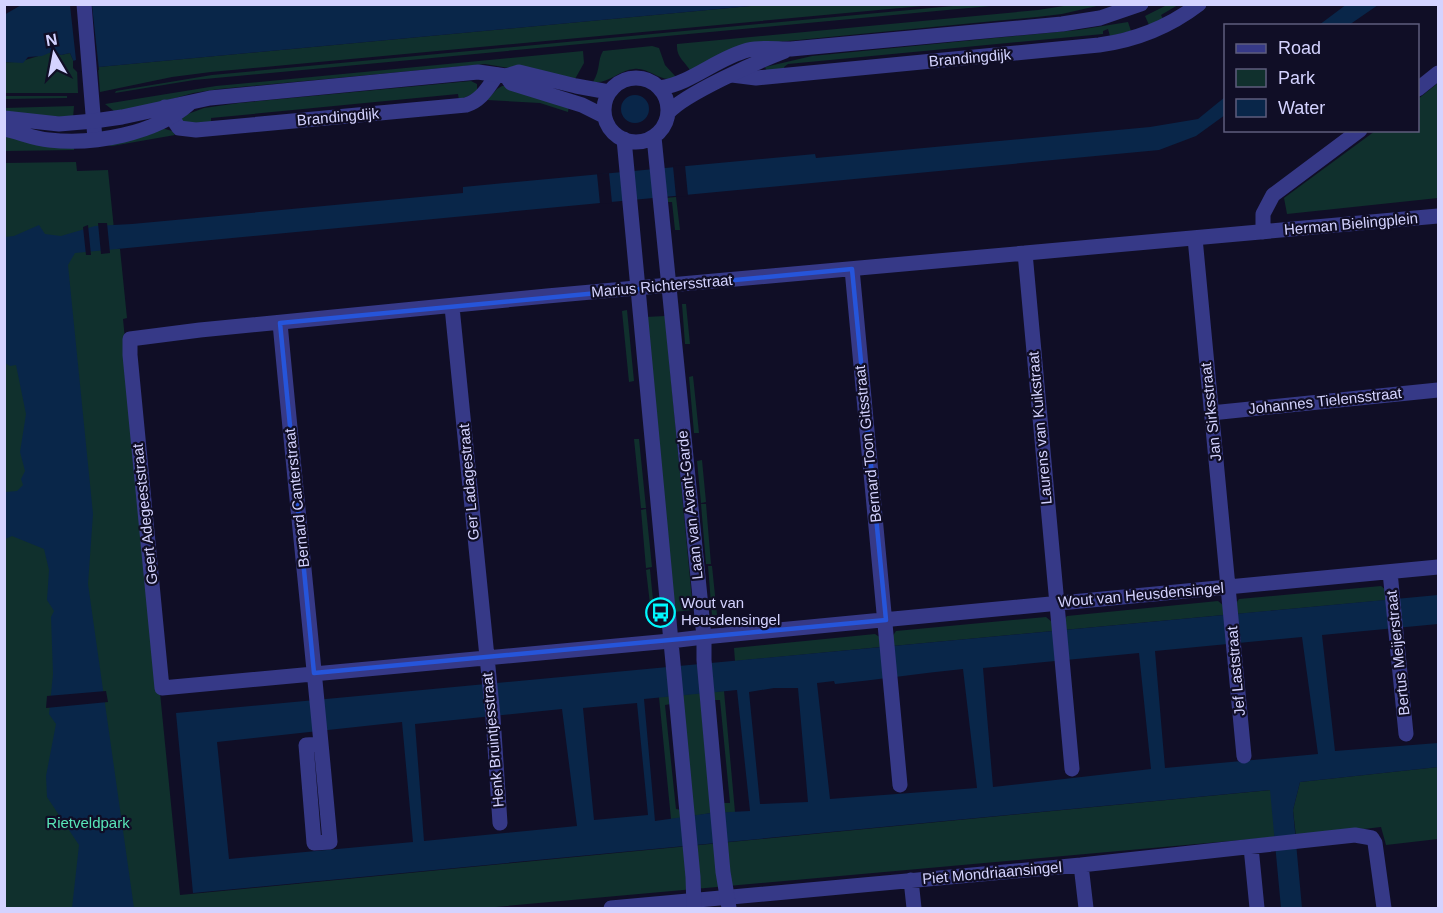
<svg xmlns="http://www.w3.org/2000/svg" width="1443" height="913" viewBox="0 0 1443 913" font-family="Arial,sans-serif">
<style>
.green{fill:#10302d}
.water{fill:#092649;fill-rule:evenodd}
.pier{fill:#100e26}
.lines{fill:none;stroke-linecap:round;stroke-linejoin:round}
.minor{stroke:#363987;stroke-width:15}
.tertiary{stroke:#363987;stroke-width:15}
.marked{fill:none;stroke:#2655da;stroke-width:4.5;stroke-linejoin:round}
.labels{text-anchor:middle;stroke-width:4.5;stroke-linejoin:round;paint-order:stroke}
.street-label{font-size:15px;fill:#d4d3ff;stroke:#100e26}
.poi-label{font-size:15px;fill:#d4d3ff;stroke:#100e26;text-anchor:start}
.park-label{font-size:15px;fill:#58e5b7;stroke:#100e26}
</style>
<rect width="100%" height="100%" fill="#100e26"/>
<path class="green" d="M974,4L1001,5L194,80L115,93L116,91L212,75Z
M761,5H933L211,72L172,77L100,92L98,67Z
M1070,5H1101L1062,14L1037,17L757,44L691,72C685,61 676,58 677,44L1038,10Z
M1167,5H1178L1161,15L1163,19L1149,25L1145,16Z
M1128,22L1131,31L1110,36L1108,29L1103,31V34L788,64L784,67V70L767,72L765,67L812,56L1078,30Z
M652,46L659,48L665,65L676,77C662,85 650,67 634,69C619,70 609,84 593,82C601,69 597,61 603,51Z
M54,51L61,55L70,53L77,69L78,93H5L4,62C20,64 39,55 54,51Z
M583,51L584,63L575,79L485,64L219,89L193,93L133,110L114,111L105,104L216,86Z
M471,81L477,84V92L459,100L458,94L211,118V123L184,124L180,117L204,108L239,103Z
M1438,83V198L1287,214L1284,198L1375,131L1418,130V99Z
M502,86H506L569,105L568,112L540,103L487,100L497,89Z
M5,96H67V98L5,99Z
M74,106L73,118L5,113L4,108Z
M162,128L172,131L175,135L112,146L107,145Z
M4,133L74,145V150L5,151Z
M76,162L77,171L108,170L116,249H120L127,318L123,319L180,895L1271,790L1275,837L484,908H5L4,163Z
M676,197L680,230H675L672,202H665V198Z
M682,304H686L690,344H685Z
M627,310L634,381L629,382L622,311Z
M665,316L693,610L674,612L646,317Z
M693,376L699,433H694L689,377Z
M634,439H639L646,508H641Z
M702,460L706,502L701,503L697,461Z
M701,504H706L711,564H706Z
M646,509L652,567L646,568L641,510Z
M708,566H712L717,615L712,616Z
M650,569L655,621H652L646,570Z
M1381,586L1386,590L1387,600L1236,614L1235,605L1239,599Z
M1218,601L1224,606V615L1064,630L1063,621L1067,616Z
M1046,617L1052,622L1053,631L893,646L892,637L896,631Z
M875,634L881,638V647L735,661L734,648Z
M724,691L735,812L724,813L723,803H730L720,700H714L713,692Z
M700,693L711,813L693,816L682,695Z
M671,696V704L665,705L676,809L682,810V818L671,819L659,697Z
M1438,767V839L1386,845L1381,827L1296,837L1293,810L1300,782Z"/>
<path class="water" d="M23,4L761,5L77,69L70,53L61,55L54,51L42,56L28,57L23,63L5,62L4,15Z
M1347,4L1378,5L1349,25H1319Z
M621 109a14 14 0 1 1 28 0a14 14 0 1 1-28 0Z
M1225,97V115L1196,136L1159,150L75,253L68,265L93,514L88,584L134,908H72L79,845L47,797L46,776L56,724L49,714L53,674L51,617L54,611L47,600L49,570L44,549L12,536L5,539V492L17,491L23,485L21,479L25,471L20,452L26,414L16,365L10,366L5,363V237L14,236L39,225L45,234L61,236L95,226L132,224L463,193V187L815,154L816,158L1150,127L1198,119Z
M1438,595V624L1322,635L1335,751L1438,743V767L1300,782L1293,810L1302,908H1281L1270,790L193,893L176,713ZM1302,637L1318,754L1165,768L1155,651ZM1139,653L1151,769L993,787L983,668ZM963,669L977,788L830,799L817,683L834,681L835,684C878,680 920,673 963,669ZM774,688H798L808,802L760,804L749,692ZM737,690L750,811L711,813L655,821L644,699ZM637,703L648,815L594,820L583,708ZM562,709L577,826L424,841L415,724ZM402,722L413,842L229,859L217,742Z"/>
<path class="pier" d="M70,5H92L99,70L77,72L73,68V61L76,60Z
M685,165L688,196L676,197L673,166Z
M609,173L612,203L600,204L597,174Z
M98,223H107L110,253L101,254Z
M88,225L91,255H86L83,227Z
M106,691L108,702L46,708L47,696Z"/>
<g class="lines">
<path class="minor" d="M84,4L95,139
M732,75L756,78L1099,45C1136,40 1169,27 1199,4
M1418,89L1438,73
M165,107L179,128L196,130L466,105C482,100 488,87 497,75
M1263,232V214L1273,195L1360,130
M1195,238L1244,756
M1025,253L1072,769
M852,269L900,785
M452,307L493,717L500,823
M280,323C296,496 315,669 330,842L314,843L306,745L321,744
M1211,413L1438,390
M1390,572L1406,734
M704,637L1438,567
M670,641L162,688L130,355V339L200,330L547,296L1438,216
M1251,847L1257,908
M1081,865L1086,908
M911,880L914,908
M611,908L1081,865L1355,835L1372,838L1375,843L1384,908"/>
<path class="tertiary" d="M506,76L511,83L582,105L604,116
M604 110a32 32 0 1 1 64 0a32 32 0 1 1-64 0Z
M660,88C692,83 717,58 748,50C762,47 776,49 791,49L1062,24L1100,18L1141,4
M668,113C684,94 759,61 785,51
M4,118L59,124L94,121L122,117L210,98L478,72L506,76L519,72L576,86L609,92
M4,129C19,132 34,139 49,140C94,145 155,134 189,104
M654,137L704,637V660L723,872L729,908
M624,139L693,877L694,908
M670,641L704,637"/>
</g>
<path class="marked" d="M852,269L886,620L314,673L280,323Z"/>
<defs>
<symbol id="bus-ring" viewBox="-11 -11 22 22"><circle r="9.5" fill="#100e26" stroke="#00f8fe" stroke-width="1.5"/><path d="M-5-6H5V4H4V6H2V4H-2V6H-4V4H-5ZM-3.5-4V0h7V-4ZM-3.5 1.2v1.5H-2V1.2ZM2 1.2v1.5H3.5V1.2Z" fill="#00f8fe"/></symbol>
</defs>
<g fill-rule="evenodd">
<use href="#bus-ring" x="644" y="596" width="33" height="33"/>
</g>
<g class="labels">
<g class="street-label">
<text transform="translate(970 58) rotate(-5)" y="5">Brandingdijk</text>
<text transform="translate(338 117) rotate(-5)" y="5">Brandingdijk</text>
<text transform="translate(1351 224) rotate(-5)" y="5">Herman Bielingplein</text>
<text transform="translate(662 286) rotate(-5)" y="5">Marius Richtersstraat</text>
<text transform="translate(1325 401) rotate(-6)" y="5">Johannes Tielensstraat</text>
<text transform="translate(1211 412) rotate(-96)" y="5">Jan Sirksstraat</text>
<text transform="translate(1040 428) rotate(-95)" y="5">Laurens van Kuikstraat</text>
<text transform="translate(868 444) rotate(-96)" y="5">Bernard Toon Gitsstraat</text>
<text transform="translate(469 482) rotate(-95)" y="5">Ger Ladagestraat</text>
<text transform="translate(297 498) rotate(-96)" y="5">Bernard Canterstraat</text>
<text transform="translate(690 505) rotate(-96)" y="5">Laan van Avant-Garde</text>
<text transform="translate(145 514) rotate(-96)" y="5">Geert Adegeeststraat</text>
<text transform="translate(1141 595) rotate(-5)" y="5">Wout van Heusdensingel</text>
<text transform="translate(1398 653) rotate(-96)" y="5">Bertus Meijerstraat</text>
<text transform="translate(1236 671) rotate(-95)" y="5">Jef Laststraat</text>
<text transform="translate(493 740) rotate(-95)" y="5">Henk Bruintjesstraat</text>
<text transform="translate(992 873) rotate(-5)" y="5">Piet Mondriaansingel</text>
</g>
<g class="poi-label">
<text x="681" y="608">Wout van<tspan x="681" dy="17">Heusdensingel</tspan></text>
</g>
<g class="park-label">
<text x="88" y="828">Rietveldpark</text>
</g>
</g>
<rect width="1443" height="913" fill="none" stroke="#d4d3ff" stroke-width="12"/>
<rect x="1224" y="24" width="195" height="108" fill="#100e26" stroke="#5e5d7d" stroke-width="1.5"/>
<rect x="1236" y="44" width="30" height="9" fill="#363987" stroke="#5e5d7d" stroke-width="1.5"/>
<text x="1278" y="54" font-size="18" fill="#d4d3ff">Road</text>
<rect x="1236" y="69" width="30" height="18" fill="#10302d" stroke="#5e5d7d" stroke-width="1.5"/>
<text x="1278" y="84" font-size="18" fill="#d4d3ff">Park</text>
<rect x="1236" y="99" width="30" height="18" fill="#092649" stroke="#5e5d7d" stroke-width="1.5"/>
<text x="1278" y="114" font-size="18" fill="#d4d3ff">Water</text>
<g transform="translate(54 54) rotate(350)" stroke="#100e26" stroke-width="4.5" paint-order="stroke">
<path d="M0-4.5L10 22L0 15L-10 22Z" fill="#d4d3ff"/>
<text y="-9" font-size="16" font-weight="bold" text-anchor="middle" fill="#d4d3ff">N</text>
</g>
</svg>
